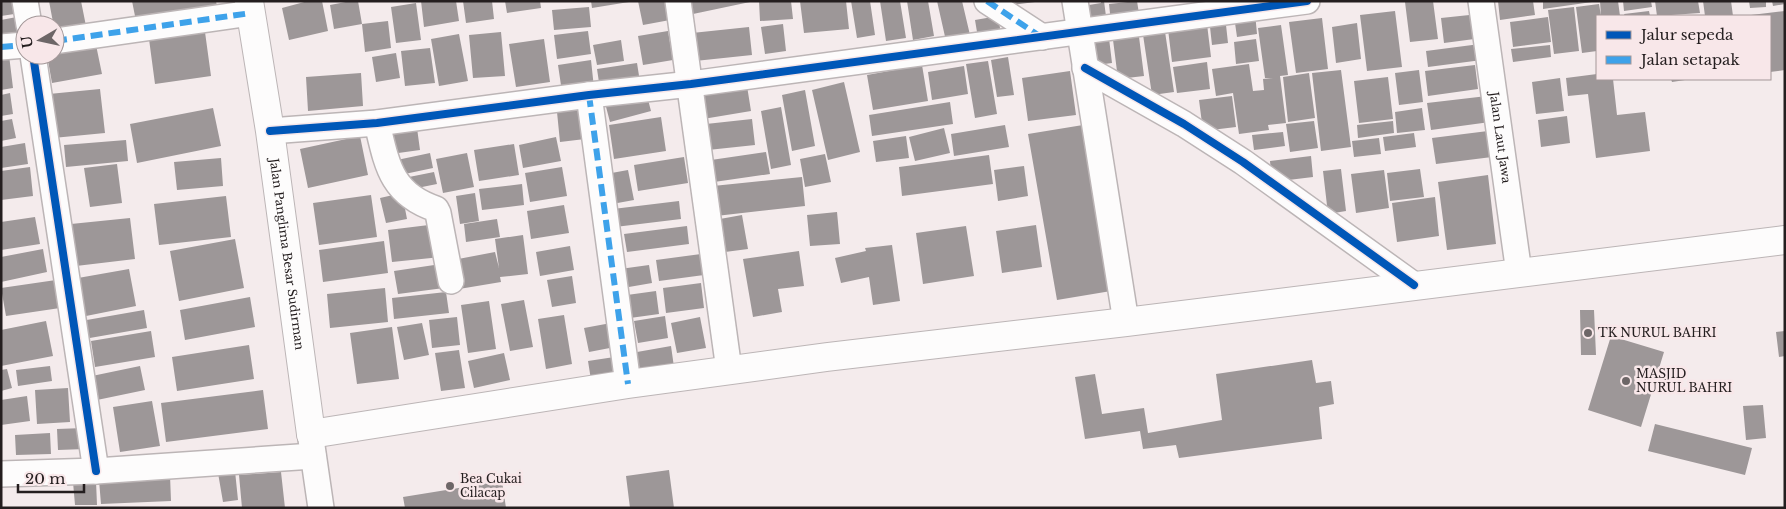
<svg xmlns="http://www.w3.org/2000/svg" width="1786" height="509" viewBox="0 0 1786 509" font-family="'Libre Baskerville',serif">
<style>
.building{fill:#9d9798}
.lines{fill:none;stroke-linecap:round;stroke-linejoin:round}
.minor-casing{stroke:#bcb5b6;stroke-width:28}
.secondary-casing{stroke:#bcb5b6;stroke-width:30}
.trunk-casing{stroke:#bcb5b6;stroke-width:30}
.minor{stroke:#fdfcfc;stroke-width:25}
.secondary{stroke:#fdfcfc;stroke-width:28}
.trunk{stroke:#fdfcfc;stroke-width:28}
.quiet{stroke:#3ea2ea;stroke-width:6;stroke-dasharray:12 6;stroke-linecap:butt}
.cycleway-casing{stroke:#f8e7e9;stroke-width:11}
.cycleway{stroke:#0057b8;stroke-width:8}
.poi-dot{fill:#6d6667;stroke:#f8e7e9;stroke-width:2}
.labels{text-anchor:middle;stroke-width:5;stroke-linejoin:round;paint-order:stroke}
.street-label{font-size:12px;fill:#241e1f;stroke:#f8e7e9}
.poi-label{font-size:12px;fill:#241e1f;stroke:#f8e7e9;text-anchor:start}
</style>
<rect width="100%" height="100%" fill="#f4ebec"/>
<path class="building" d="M1,1H20L21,13L1,16Z
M49,1H81L86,26L55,33Z
M132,1H216L217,6L136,21Z
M308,1H322L328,31L289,40L282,8Z
M351,1H358L362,24L334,29L330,5Z
M421,1H456L459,21L424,27Z
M463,1H492L494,19L466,23Z
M505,1H540L541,8L507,13Z
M591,1H629V2L592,8Z
M638,1H666L670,20L643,25Z
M690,1H750V2L693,14Z
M759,1H791L793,19L760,21Z
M800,1H846L849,29L804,33Z
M851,1H870L875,35L857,38Z
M880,1H900L906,38L886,41Z
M907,1H928L934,36L913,40Z
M937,1H962L970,35L946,41Z
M1004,1H1035V2L1005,6Z
M1101,1H1104L1107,24L1086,27L1083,6L1101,3Z
M1137,1L1140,20L1111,23L1109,4Z
M1433,1L1438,39L1410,42L1405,2Z
M1498,1H1533L1535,15L1500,20Z
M1543,1H1592V2L1543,9Z
M1600,1H1618L1620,16H1601Z
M1623,1H1651L1652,7L1624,11Z
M1655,1H1698L1700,13L1657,16Z
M1703,1H1731L1733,16H1705Z
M1749,1H1766V7L1750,8Z
M1772,1H1785V4L1773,6Z
M416,3L421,40L396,43L391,7Z
M1599,4L1601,16H1597V51L1582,53L1576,7Z
M589,7L591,27L554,30L552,10Z
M1574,7L1579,51L1554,54L1548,10Z
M1395,11L1402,67L1367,71L1360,15Z
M1649,11L1650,16H1625L1624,14Z
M1785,11V70L1770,72V16L1751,15Z
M1255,13L1257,34L1237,37L1234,16Z
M1479,14L1482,38L1444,43L1441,18Z
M22,16L25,35L1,41V20Z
M998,16L1001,34L978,38L975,20Z
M1206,16L1211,57L1172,62L1167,21Z
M1225,16L1228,43L1212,45L1209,18Z
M1548,17L1551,42L1513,47L1510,22Z
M1322,18L1328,69L1296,73L1289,22Z
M388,21L391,48L365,52L362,24Z
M1357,23L1361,59L1336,63L1332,27Z
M783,24L786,51L765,54L761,27Z
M1164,25L1174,92L1152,95L1142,28Z
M1281,25L1288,75L1280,76L1286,123L1268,125L1269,130L1239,134L1233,93L1216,96L1212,69L1249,64L1253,91L1264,90L1263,79L1273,78H1265L1258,28Z
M749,27L752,55L695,61L692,33Z
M1138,29L1144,76L1118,79L1112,32Z
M1108,30L1112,63L1089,66L1085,33Z
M588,31L591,54L557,59L554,35Z
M668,31L673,60L643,65L638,36Z
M205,32L211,76L155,84L149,39Z
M501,32L505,76L473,78L469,35Z
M459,34L468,81L439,86L431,39Z
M544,39L550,82L516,87L509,44Z
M1256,39L1259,61L1236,64L1234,42Z
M621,40L624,61L597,65L593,45Z
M1480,44L1482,60L1428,67L1426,51Z
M96,45L102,74L52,83L47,55Z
M1550,45L1551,57L1513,62L1511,49Z
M430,48L435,83L405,86L401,51Z
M396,53L400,78L376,82L372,57Z
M9,55L13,88L1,90V56Z
M1008,57L1014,95L997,97L991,60Z
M591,60L594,88L562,92L558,65Z
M988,61L997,114L975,118L966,64Z
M1207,62L1210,89L1177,93L1173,67Z
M637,63L640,82L600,89L597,69Z
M922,65L928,101L873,110L867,75Z
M1475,65L1478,89L1428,96L1425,71Z
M964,66L968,94L932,100L928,72Z
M1341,70L1351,147L1321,151L1312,73Z
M1419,70L1423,102L1399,105L1395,73Z
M1070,71L1076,115L1028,121L1022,78Z
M361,73L363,106L308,111L306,77Z
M1309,73L1315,118L1288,122L1283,77Z
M1597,74V79H1613L1617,115L1645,112L1650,151L1596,158L1588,94L1568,96L1566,78Z
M1388,77L1393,119L1359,123L1354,81Z
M1560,78L1564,111L1536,114L1532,82Z
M1671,79H1685V80L1672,82Z
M844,82L860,152L828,160L812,90Z
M747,86L751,111L703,119L699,94Z
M100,89L105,133L53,138L49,94Z
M805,90L815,146L792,151L782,95Z
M646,92L651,111L610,122L605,103Z
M10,93L13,114L1,116V95Z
M1232,96L1236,127L1203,131L1199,100Z
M1487,96L1490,122L1431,130L1427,103Z
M950,102L953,124L872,136L869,115Z
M781,107L791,165L771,169L761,111Z
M213,108L221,146L137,163L130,124Z
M1422,108L1425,130L1397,133L1395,112Z
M581,110L585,139L560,142L557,112Z
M1567,116L1570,143L1541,147L1538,120Z
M661,117L666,151L614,159L609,125Z
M12,119L16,138L1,141V121Z
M752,119L755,145L708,150L706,124Z
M1314,121L1318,148L1290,152L1286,124Z
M1393,121L1394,133L1358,138L1357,125Z
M1005,125L1009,147L954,156L951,134Z
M1083,125L1111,291L1057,300L1028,134Z
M417,128L420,150L391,154L387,132Z
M944,128L950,153L915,161L909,137Z
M1488,131L1492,157L1436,164L1432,138Z
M1283,132L1285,146L1254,150L1252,135Z
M1414,133L1416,147L1385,151L1383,137Z
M360,136L368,175L308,188L300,149Z
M906,136L909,158L876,162L873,141Z
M556,137L561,161L523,168L519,145Z
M1379,138L1381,154L1354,157L1352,141Z
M126,140L128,161L66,167L64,145Z
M25,143L28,164L1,168V147Z
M514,144L519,175L479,181L474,150Z
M766,152L770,174L714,182L711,160Z
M430,153L433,168L400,175L397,160Z
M467,153L474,187L443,193L436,159Z
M825,154L831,182L805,187L800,159Z
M989,155L993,184L902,196L899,167Z
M1311,156L1313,177L1272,182L1270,161Z
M684,157L688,183L638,191L634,165Z
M221,158L223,186L177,190L174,162Z
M117,164L122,203L90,207L84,168Z
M1024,166L1028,196L998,201L994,170Z
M30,167L33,196L1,200V171Z
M562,167L567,196L530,202L525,173Z
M1341,169L1346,211L1328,214L1323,171Z
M1420,169L1424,197L1390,201L1387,173Z
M628,170L634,200L612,204L606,174Z
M1384,170L1389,208L1356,213L1351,174Z
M434,172L437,184L407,190L404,178Z
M1488,175L1496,244L1447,250L1438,182Z
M802,177L805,206L716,216L713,186Z
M522,184L524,205L482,210L479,189Z
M402,193L407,219L386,223L380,198Z
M475,193L479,221L460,224L456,196Z
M371,195L377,237L319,245L313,203Z
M226,196L231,237L159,245L154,204Z
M1435,197L1439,236L1397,242L1392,203Z
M679,201L681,219L615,227L613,209Z
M564,205L569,233L531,239L527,211Z
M837,212L840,244L810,246L807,215Z
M742,215L748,249L725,252L720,219Z
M35,217L40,244L1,250V222Z
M130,218L135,259L76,266L71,224Z
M497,219L500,237L466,242L464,224Z
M437,224L441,257L392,262L388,230Z
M1036,225L1042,267L1002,273L996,231Z
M687,226L689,244L627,252L624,234Z
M966,226L974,276L923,284L916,233Z
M523,235L528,274L500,277L501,282L459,289L453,260L495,252L499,268L495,239Z
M235,239L244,288L179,301L170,251Z
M384,241L388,273L323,282L319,250Z
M892,245L900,301L873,305L869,277L841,283L835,258L866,251L865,248Z
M570,246L574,270L540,276L536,252Z
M43,249L47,272L1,282V257Z
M799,251L804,286L778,289L782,312L753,317L743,259Z
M701,254L704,275L659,281L656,260Z
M441,264L444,288L398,294L394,271Z
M649,265L652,283L623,288L620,269Z
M129,269L136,306L86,316L78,278Z
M572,276L576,303L552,307L547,280Z
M56,280L60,308L6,316L1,288Z
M701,283L704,308L666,313L663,288Z
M385,288L388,322L330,328L327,294Z
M656,291L659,314L630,318L627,295Z
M446,292L449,313L394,319L392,298Z
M250,297L255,327L185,340L180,310Z
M524,300L533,347L510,351L501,304Z
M489,301L496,349L468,353L461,305Z
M144,310L147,328L84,339L81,321Z
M1580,310H1594L1596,355H1581Z
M564,315L572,364L546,369L538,319Z
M665,316L668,338L638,343L634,321Z
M457,317L460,345L432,348L429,320Z
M700,317L706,348L677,353L671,323Z
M46,321L53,356L1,366V330Z
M422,323L429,355L404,360L397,327Z
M611,323L615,347L589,352L584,328Z
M392,327L399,379L357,384L350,333Z
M151,331L155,357L95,367L91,341Z
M1785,331V356L1779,357L1776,332Z
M1611,336L1664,352L1641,427L1588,410Z
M249,345L254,379L177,391L172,357Z
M671,346L674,367L640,372L637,352Z
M459,350L465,388L441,391L435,353Z
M504,353L510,380L474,388L468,361Z
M621,356L624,375L591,380L588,361Z
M1312,360L1316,383L1331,381L1334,404L1319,407L1322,439L1179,458L1176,445L1143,449L1140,431L1085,439L1075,377L1095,374L1102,414L1144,408L1148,433L1222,420L1216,374Z
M50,366L52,381L18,386L16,370Z
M140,366L145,390L97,400L92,376Z
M7,369L12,388L1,391V370Z
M68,388L70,422L37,424L35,390Z
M263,390L268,429L166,442L161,403Z
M27,396L30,421L1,425V400Z
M152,401L160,446L120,452L113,407Z
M1763,405L1766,438L1746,440L1743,406Z
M1655,424L1752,448L1745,475L1648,451Z
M84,428L85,449L58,450L57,429Z
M50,433L51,454L16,455L15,435Z
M669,470L674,508H630L626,476Z
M235,471L238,500L223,502L218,473Z
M281,472L285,508H242L239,475Z
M170,475L171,501L101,504L99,480Z
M96,481L97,505H75L73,482Z
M502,481L506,508H405L403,497Z"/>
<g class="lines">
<defs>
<g id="minor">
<path d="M25,1L29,25"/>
<path d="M678,1L729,370"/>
<path d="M987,1L1042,37"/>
<path d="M1075,1L1126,322"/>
<path id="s1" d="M1481,1L1519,273"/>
<path d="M55,41L251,13"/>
<path d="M1,47L25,45"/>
<path d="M33,55L96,471"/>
<path d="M1085,68L1184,124L1243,162L1414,285"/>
<path d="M589,95L628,384"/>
<path d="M377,123C387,165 391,194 436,209L438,213L451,281"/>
<path d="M270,131L377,123L589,95L691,84L1307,1"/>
<path d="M311,439L321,508"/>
<path d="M1,474L96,471L313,456"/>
</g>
<path id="secondary" d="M311,434L628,384L827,357L1126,322L1785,240"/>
<g id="trunk">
<path id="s2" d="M249,1L270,131L311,434"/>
</g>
</defs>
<use href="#minor" class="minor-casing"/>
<use href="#secondary" class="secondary-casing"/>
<use href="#trunk" class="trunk-casing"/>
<use href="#minor" class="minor"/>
<use href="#secondary" class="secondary"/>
<use href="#trunk" class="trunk"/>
<path class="quiet" d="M987,1L1041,37
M55,41L251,13
M1,47L25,45
M589,95L628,384"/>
<defs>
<path id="cycleway" d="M33,55L96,471
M1085,68L1184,124L1243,162L1414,285
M270,131L377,123L589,95L691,84L1307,1"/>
</defs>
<use href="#cycleway" class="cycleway-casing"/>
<use href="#cycleway" class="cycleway"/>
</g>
<g class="poi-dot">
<circle cx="1588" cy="333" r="5"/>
<circle cx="1626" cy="381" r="5"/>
<circle cx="450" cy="486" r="5"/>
</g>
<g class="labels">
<g class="street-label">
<text dy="4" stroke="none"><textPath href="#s1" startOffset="138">Jalan Laut Jawa</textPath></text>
<text dy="4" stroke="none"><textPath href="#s2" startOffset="256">Jalan Panglima Besar Sudirman</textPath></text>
</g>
<g class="poi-label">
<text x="1598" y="337">TK NURUL BAHRI</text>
<text x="1636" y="378">MASJID<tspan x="1636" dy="14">NURUL BAHRI</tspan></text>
<text x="460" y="483">Bea Cukai<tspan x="460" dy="14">Cilacap</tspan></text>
</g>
</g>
<rect width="1786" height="509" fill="none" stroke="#241e1f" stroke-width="5"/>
<rect x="1596" y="15" width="175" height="65" fill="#f8e7e9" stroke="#a39798"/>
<rect x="1606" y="31" width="25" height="8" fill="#0057b8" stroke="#a39798"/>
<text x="1641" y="40" font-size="15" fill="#241e1f">Jalur sepeda</text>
<rect x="1606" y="56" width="25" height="8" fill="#3ea2ea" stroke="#a39798"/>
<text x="1641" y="65" font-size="15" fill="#241e1f">Jalan setapak</text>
<g transform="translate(40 40) rotate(261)"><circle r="24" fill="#f8e7e9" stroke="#a39798"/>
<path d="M0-4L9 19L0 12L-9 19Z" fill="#6d6667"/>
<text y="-8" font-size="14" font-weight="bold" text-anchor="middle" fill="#241e1f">U</text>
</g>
<path d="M18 484v8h66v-8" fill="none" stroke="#241e1f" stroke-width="2.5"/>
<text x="25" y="484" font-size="15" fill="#241e1f" stroke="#f8e7e9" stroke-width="4" paint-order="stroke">20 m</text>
</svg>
